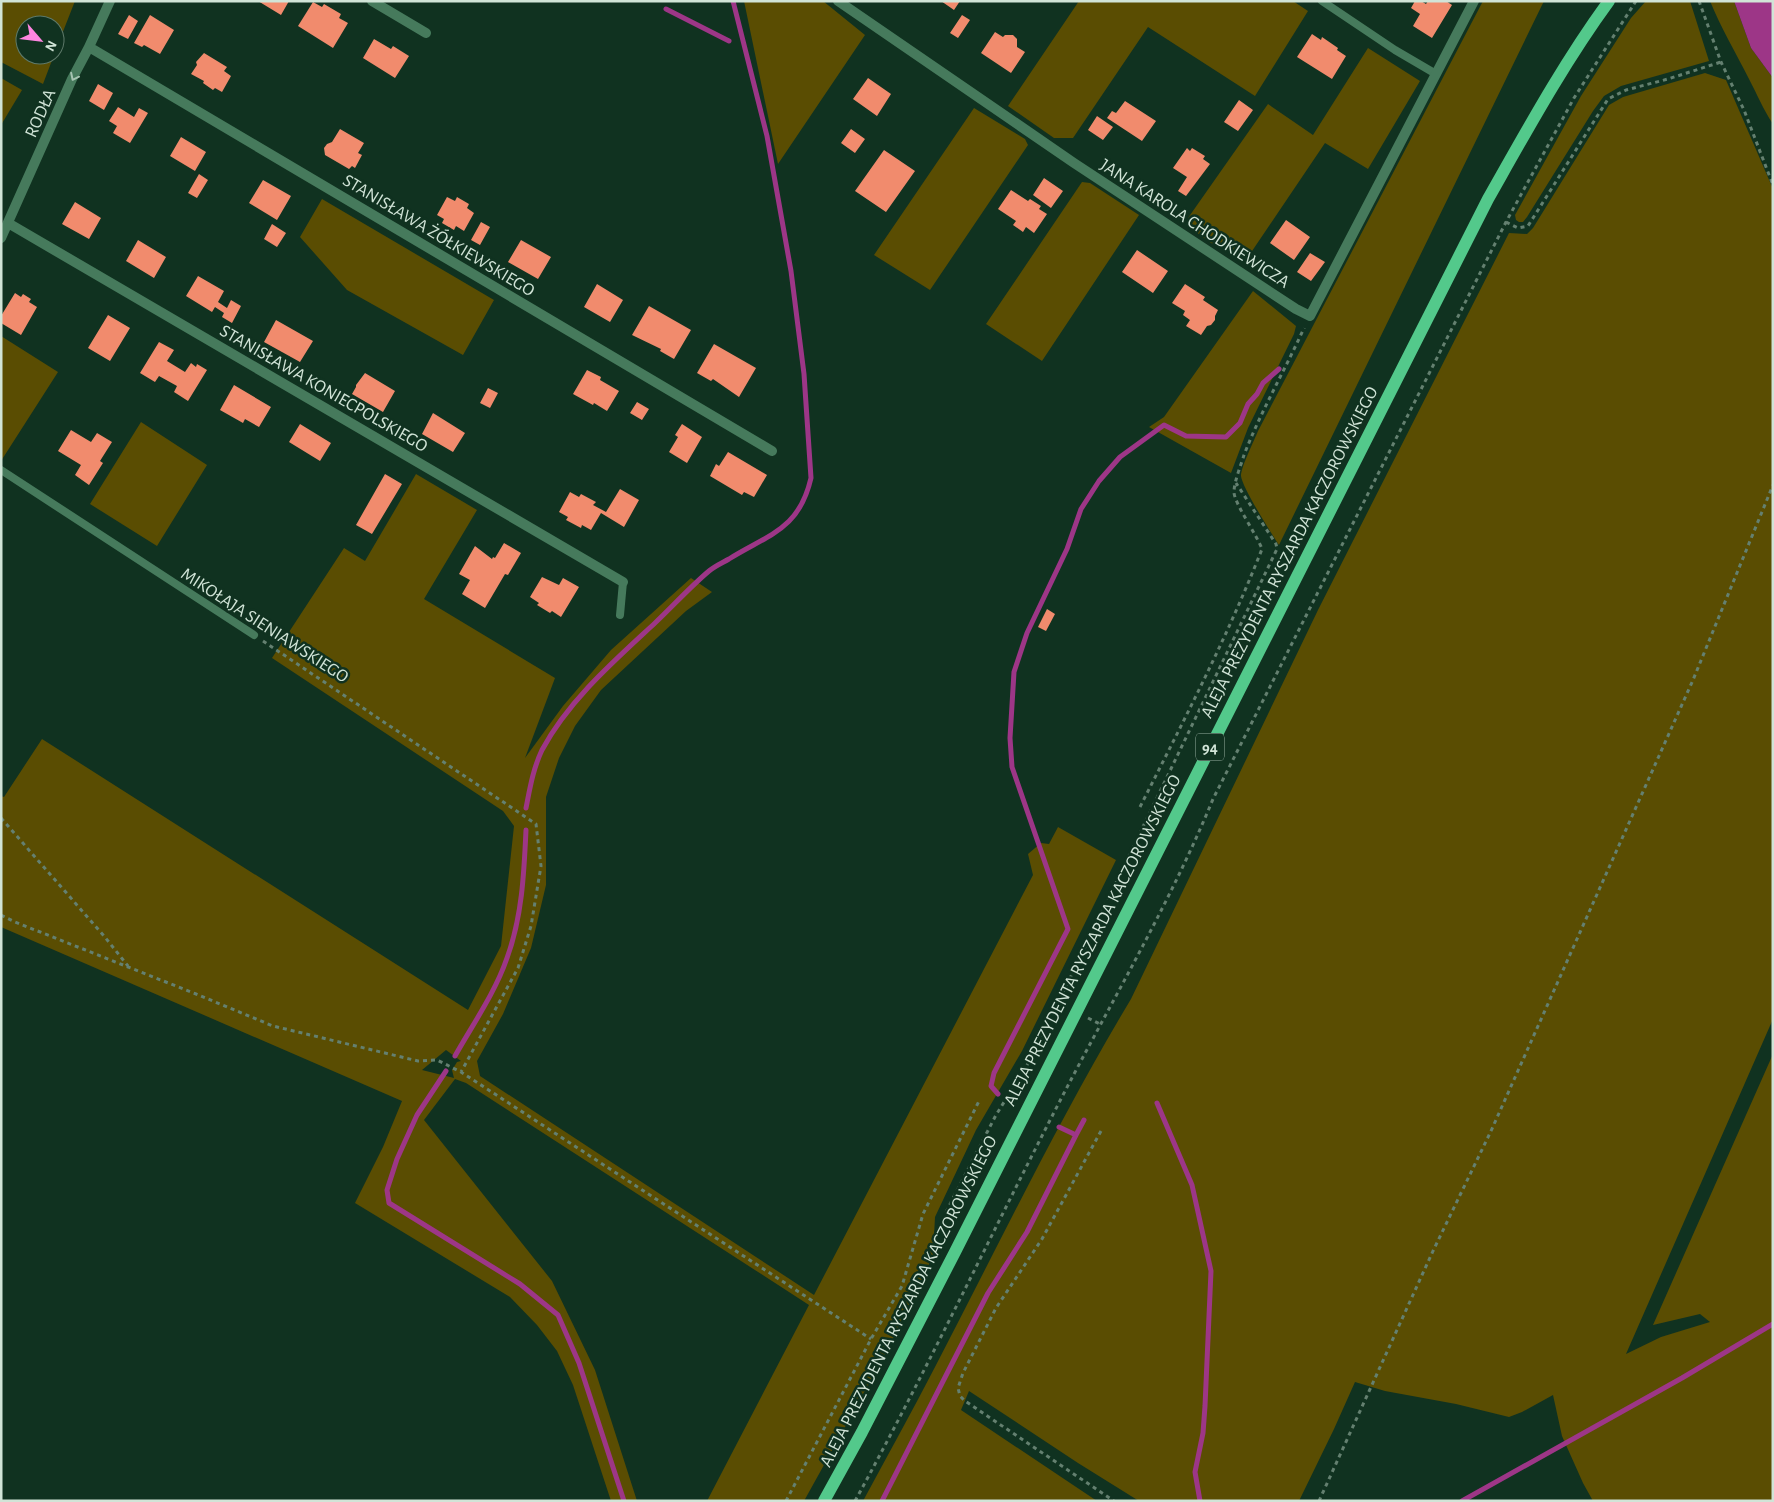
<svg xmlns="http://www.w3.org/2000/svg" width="1774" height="1502" viewBox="0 0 1774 1502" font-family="'Alegreya Sans',sans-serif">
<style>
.green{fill:#5a4d02;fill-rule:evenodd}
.water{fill:#9d3687}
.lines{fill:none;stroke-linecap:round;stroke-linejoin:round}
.stream{stroke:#9d3687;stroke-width:5}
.building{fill:#f18b6d}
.path{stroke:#648070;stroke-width:3;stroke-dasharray:4 4;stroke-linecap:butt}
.service{stroke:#467a5c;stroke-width:8}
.minor{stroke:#467a5c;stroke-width:10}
.primary{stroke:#53c98b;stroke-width:12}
.oneway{stroke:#a7c4b2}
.labels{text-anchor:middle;stroke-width:5;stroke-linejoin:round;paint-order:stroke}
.shield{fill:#103220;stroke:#97afa0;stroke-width:1}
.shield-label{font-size:16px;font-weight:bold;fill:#d1e4d7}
.street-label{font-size:18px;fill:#d1e4d7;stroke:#103220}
</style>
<rect width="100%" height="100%" fill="#103220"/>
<path class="green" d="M1,1H75L55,52V25H25V55H54L43,84L1,62Z
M744,1H823L865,35L778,164Z
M1079,1H1293L1308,11L1255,96L1148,27L1073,138H1054L1008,106Z
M1483,1H1544L1279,545C1271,533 1242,487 1241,476C1241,467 1254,441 1258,431Z
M1646,1H1690L1709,61L1621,86L1604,96L1593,111L1527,217L1523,222H1519L1516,220L1515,215L1581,96L1631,18Z
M1710,1H1734L1751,48L1773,78V124C1763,109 1757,94 1749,79C1736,53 1721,28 1710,1Z
M1368,48L1420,81L1368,169L1325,143L1248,257L1211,243L1188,226V218L1268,104L1313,135Z
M1705,73L1726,80L1773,189V1019L1626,1354L1661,1337L1710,1322L1700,1314L1653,1325L1773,1054V1501H1593L1583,1483L1562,1436L1553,1395L1522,1412L1509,1417L1456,1404L1385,1391L1355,1382L1334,1429L1299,1501H1139L1078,1463L969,1391L961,1410L1097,1501H863C887,1456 912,1412 935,1367C999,1244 1059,1119 1131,999L1318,610L1509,233L1527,234L1533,228L1609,105L1623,97Z
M1,78L22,90L1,125Z
M974,108L1025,139L1028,145L930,290L874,255Z
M1082,182L1090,183L1139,215L1042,361L986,324Z
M322,199L494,300L463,355L347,290L300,237Z
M1253,291L1296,326L1294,334L1248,428L1231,473L1149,427L1164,417Z
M1,336L58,372L1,461Z
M141,422L207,465L157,546L90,504Z
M416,474L477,510L424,599L555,678L525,758L563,706L611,650L691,578L712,592L686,611L601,690L575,726L559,758L546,797V885L531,948L503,1014L477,1061L480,1076L814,1295L1033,875L1028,854L1041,843L1049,844L1058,827L1116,860L1022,1051L976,1130L935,1217L933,1256L885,1355L804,1501H707L809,1305L466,1083L455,1079L424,1120L552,1281L595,1370L637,1501H611L573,1385L557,1351L537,1325L510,1297L355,1203L383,1147L402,1101L1,927V796L4,797L42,739L468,1010L501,946L514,826L503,811L272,658L344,548L365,561ZM446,1050L461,1061L457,1062L452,1070L454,1078L422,1070Z"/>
<path class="water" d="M1734,1H1773V78L1751,48Z"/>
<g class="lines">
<path class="stream" d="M666,9L729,41
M526,808C530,788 533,769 542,750C569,700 614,661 655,623C673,606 690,587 709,571C715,566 722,563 729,559C769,534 799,530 811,478L804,374L791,271L767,136L733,1
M455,1056C473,1024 495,993 507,958C522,917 524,874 526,830
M446,1071L417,1115L397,1159L387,1190L389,1203L520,1284L558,1315L579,1363L624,1501
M998,1094L991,1086L994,1073L1068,929L1012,767L1010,738L1014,672L1027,633L1067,549L1081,509L1099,481L1120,457L1164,425L1186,436L1226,437L1240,423L1248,404L1257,394L1263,383L1279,369
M1157,1103L1192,1185L1211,1271L1205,1406L1203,1433L1195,1472L1200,1501
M1059,1127L1076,1135L1084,1120
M882,1501L988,1293L1027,1232L1076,1135
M1462,1501L1682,1378L1773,1324"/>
</g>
<path class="building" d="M258,1H289L281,15Z
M941,1H960L954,10Z
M1415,1H1421L1426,4L1428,1H1446L1452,5L1432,38L1413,26L1420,14L1411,8Z
M313,2L322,7L324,4L341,14L339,18L348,23L333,48L298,26Z
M129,15L138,21L128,39L118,34Z
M150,15L174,30L160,54L144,45L142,47L134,43Z
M962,15L970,20L958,38L950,33Z
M995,32L1003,37L1005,35H1013L1017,39V47L1025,52L1011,73L981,53Z
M1312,34L1321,40L1322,37L1338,48L1337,50L1346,56L1332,79L1297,57Z
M374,39L391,49L393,46L409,56L395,78L363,58Z
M204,53L227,67L224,71L231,76L222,92L215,88L213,90L203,83L204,81L191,74L197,65L196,62Z
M868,78L891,94L877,116L853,99Z
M98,84L113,93L104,110L89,101Z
M1239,100L1253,110L1238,131L1224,122Z
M1125,101L1156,121L1142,141L1107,118L1112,111L1116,113Z
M118,107L134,117L139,108L148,113L130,143L113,133L117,126L109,121Z
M1097,116L1113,127L1103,140L1088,130Z
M340,129L364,143L358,153L362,155L355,168L352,166L349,169L325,155L324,148L327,144L332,142Z
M851,129L865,139L855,153L841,143Z
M181,137L206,152L195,171L170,156Z
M1187,148L1190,151L1192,148L1205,156L1203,159L1210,164L1186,196L1178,191L1187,177L1173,168Z
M884,150L915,171L886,212L855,191Z
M199,174L208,180L197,198L188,193Z
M1044,178L1063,191L1051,208L1033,195Z
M263,180L291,196L277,220L249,203Z
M1011,190L1028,201L1030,199L1041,206L1039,209L1047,214L1034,233L1026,227L1023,232L1013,225L1016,221L998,209Z
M447,197L455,201L457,197L469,204L467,208L474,213L464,231L456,226L454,230L442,223L444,219L437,215Z
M75,202L101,218L89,239L62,224Z
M1286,220L1310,237L1294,260L1270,243Z
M481,222L490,227L480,245L471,240Z
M272,224L286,233L277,247L264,239Z
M138,240L166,257L154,278L126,261Z
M521,240L551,257L538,279L508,262Z
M1137,250L1168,271L1153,293L1122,272Z
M1310,253L1325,262L1311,281L1297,272Z
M198,276L224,291L218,302L227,308L231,300L241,306L232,323L222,317L224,313L215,307L212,312L186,296Z
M597,284L623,300L610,322L584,307Z
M1185,284L1205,297L1203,300L1218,310L1215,316V320L1211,325L1207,326L1201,335L1186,326L1190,320L1183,315L1185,311L1172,303Z
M15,293L21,297L23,294L31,299L29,302L37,307L21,335L1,323V316Z
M649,306L691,330L674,359L660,351L661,349L632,335Z
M108,315L130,328L110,361L88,348Z
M276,320L313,341L300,362L264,342Z
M159,342L174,350L167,361L185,372L191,363L196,367L197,364L207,370L188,401L174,392L177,386L159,376L155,382L140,373Z
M714,344L756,368L739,397L713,379L711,381L697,373Z
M587,370L601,377L600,380L619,391L607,411L594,403L593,405L573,394Z
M365,373L395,391L383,412L352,394L356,387V385Z
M234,385L271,407L259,427L245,419L243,423L220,410Z
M488,388L498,393L490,408L480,403Z
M637,402L649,409L642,420L630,413Z
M433,413L465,433L453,452L422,434Z
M300,424L331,443L320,461L289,442Z
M682,424L702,437L687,463L669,452L678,437L675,435Z
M71,430L91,442L97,433L112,442L100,461L103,463L89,485L75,475L81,465L58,451Z
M728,452L767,475L754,497L744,492L742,495L710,476L716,464L719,466Z
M385,474L402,484L372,534L356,525Z
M620,489L639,500L624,527L601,513L591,530L582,525L581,528L566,520L568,517L559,512L570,492L579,497L581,494L596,502L593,505L606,512Z
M504,543L521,553L508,575L505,574L485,608L462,594L470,580L459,574L475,546L492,559L493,557L495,558Z
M542,577L559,585L563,578L579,587L561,617L552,611L550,613L537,605L539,603L530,597Z
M1047,609L1055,614L1046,631L1038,627Z"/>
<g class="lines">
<path class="path" d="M1699,1L1721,62L1744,110L1773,185
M1506,222L1518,228L1528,226L1608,99L1626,90L1668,79L1721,62
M263,641L536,824L541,866L531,926L518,968L461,1072
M1140,807C1183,722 1227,638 1262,549C1257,535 1234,503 1234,492C1234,482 1241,465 1244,455C1261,411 1285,370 1304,328
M1,818L104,936L128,966
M1,915L15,922L196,994L273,1026L418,1061L437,1060L461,1072L871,1339
M1088,1018L1102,1025
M1101,1131L1042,1239L996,1308L963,1373L958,1388L960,1396L965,1401L1114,1501
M946,1212L996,1115L1026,1067L1058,1003L1277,549L1276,544L1236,483
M786,1501L871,1339L902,1286L923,1214L980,1099
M855,1501C928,1368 993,1230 1063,1095C1114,997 1171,901 1213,799L1506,222L1574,98L1636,1
M1319,1501L1433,1251L1491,1131L1693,680L1773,485"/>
<path class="service" d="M1322,1L1395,50L1436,74
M1,470L254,635
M620,615L623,582"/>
<path class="minor" d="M372,1L426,33
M838,1L1074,163L1296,309L1310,316L1474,1
M89,47L772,451
M8,223L623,582
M1,238L72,79L89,47L110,1"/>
<path class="primary" d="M824,1501L862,1432L955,1252L1488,199C1526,132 1563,64 1609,1"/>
</g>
<defs><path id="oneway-chevron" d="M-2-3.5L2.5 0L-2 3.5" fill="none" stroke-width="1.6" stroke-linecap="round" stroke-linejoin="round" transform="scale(1.25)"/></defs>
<use class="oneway" href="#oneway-chevron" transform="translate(74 77) rotate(116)"/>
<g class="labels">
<rect class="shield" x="1196" y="733.5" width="28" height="27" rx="4"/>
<g class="shield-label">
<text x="1210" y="753">94</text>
</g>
<g class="street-label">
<text transform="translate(40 113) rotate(-66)" y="6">RODŁA</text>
<text transform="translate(1195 223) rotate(33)" y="6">JANA KAROLA CHODKIEWICZA</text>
<text transform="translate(439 235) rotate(31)" y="6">STANISŁAWA ŻÓŁKIEWSKIEGO</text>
<text transform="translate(324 388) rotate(30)" y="6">STANISŁAWA KONIECPOLSKIEGO</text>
<text transform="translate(1289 552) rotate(-63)" y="6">ALEJA PREZYDENTA RYSZARDA KACZOROWSKIEGO</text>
<text transform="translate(265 625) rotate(33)" y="6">MIKOŁAJA SIENIAWSKIEGO</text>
<text transform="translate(1092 940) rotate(-63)" y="6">ALEJA PREZYDENTA RYSZARDA KACZOROWSKIEGO</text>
<text transform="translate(908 1301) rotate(-63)" y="6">ALEJA PREZYDENTA RYSZARDA KACZOROWSKIEGO</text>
</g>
</g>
<rect width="1774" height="1502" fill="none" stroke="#d1e4d7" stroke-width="5"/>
<g transform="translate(40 40) rotate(118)"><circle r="24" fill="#103220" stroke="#5d7969"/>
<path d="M0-4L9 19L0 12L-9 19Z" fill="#fe86e0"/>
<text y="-8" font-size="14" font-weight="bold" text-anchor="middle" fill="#d1e4d7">N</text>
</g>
</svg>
